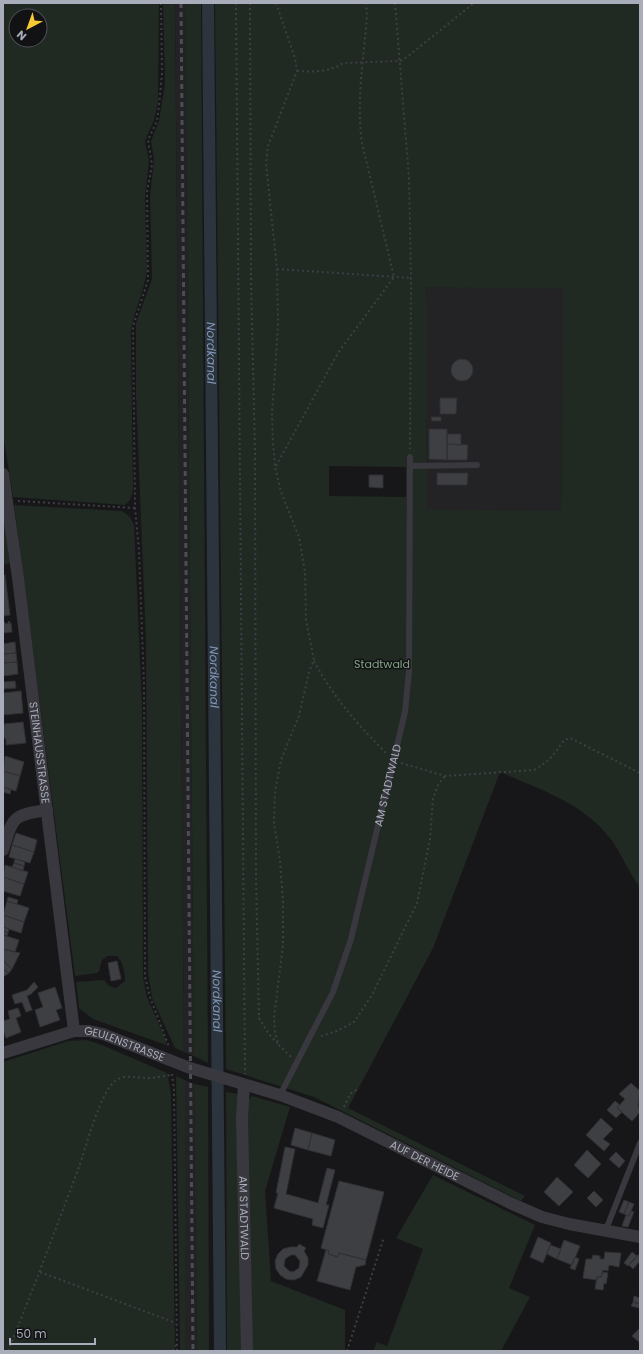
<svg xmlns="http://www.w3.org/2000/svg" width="643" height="1354" viewBox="0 0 643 1354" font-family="Poppins,sans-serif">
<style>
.built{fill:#232326}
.green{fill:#212923;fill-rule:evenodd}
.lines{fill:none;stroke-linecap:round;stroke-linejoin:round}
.canal{stroke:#2c343e;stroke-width:12}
.building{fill:#3e3f43;stroke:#313135;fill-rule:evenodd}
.path{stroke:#3e3f45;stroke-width:2;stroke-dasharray:2 3;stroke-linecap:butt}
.lane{stroke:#38383e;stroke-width:6}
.street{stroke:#38383e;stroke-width:12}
.rail{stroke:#4d4e55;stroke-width:3;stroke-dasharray:5 4;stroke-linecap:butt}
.labels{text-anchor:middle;stroke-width:3;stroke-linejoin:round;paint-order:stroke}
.park-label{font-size:11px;fill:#7fa586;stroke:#121214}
.street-label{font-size:11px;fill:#a9acb9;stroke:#121214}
.water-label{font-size:12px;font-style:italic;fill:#7f96b5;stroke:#121214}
</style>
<rect width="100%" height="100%" fill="#171719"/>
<path class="built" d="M175,3H185L194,1056L184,1052Z
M425,286L564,289L561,512L427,510Z
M185,1080L194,1084L197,1351H185Z"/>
<path class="green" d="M3,3H159L158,102L154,120L145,141L149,161L145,196L147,271C144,292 134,310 131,331L133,491L130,500L125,505L13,497L3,434ZM16,16H40V40H16Z
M163,3H175L184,1052L175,1048L152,998L148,972L146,643L136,395V323L152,279L150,197L154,159L151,141L159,121L165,84Z
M185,3H201L208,1063L194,1056Z
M215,3H640V887C629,873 623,857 613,842C586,804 541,790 500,772L433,948L348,1108L525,1196L521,1201L314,1097L226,1069ZM426,287L563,289L561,511L427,509ZM329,466L406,467V497L329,496Z
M14,505L122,511L130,517L134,525L142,705L143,977L147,997L166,1040V1045L93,1019L79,1008L76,982L104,980L109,986L116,988L125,981C125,972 123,963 117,956H108L102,960L99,971L97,973L75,976Z
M3,512L10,563L3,565Z
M87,1040L102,1045L167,1073L171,1093L175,1351H3V1062L68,1041Z
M176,1076L185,1080V1351H180Z
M194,1084L208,1087L209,1351H197Z
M226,1092L239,1094L244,1351H227Z
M252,1096L290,1107L265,1191L271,1281L345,1310V1351H251L247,1101Z
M433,1175L535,1225L509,1288L530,1297L501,1351H373L377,1342L387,1346L423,1249L396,1238Z"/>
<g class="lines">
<path class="canal" id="s1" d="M208,3L220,1351"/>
</g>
<path class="building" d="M451 370a11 11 0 1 1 22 0a11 11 0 1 1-22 0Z
M440,398H457L456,414H440Z
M431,417H441V421H432Z
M429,429H447V460L429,459Z
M447,434H461V445L447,444Z
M447,444L468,445L467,460H447Z
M437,473H468L467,485H437Z
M369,475H383V488L369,487Z
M3,575H5L10,615L3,616Z
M11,623L12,632L3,633V624Z
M15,642L16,653L3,654V644Z
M16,653L17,662L3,663V654Z
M17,662L18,674L3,676V663Z
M15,681L16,688L3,689V682Z
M21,691L23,713L3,715V693Z
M23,722L26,743L6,745V739L3,737L4,724Z
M5,756L24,762L20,776L3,771Z
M3,771L20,776L16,791L3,787Z
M3,787L11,790L10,794L3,792Z
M16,833L37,840L34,852L12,845Z
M12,845L34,852L30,863L9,857Z
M15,859L25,862L24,866L14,863Z
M14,863L24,866L23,871L12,867Z
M5,865L28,872L24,884L3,877Z
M3,877L24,884L20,896L3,891Z
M8,897L18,900L17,904L7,901Z
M7,901L29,908L24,922L3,915Z
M3,915L24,922L21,933L3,927Z
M3,927L9,929L8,933L3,931Z
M3,931L8,933L7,936L3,935Z
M3,935L19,940L15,952L3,949Z
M3,949L20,953L12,969L4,962Z
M3,961L12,969L9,973L3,969Z
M117,961L121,979L111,981L108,963Z
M3,969L9,973L3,977Z
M34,982L38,987L31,994L27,996L32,1010L26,1012L22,1002L15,1004L12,995L27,990Z
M55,987L62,1008L56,1010L60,1020L40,1027L35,1010L43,1007L38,993Z
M18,1008L21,1016L16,1018L21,1032L6,1038L3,1030V1021L10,1019L8,1011Z
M631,1083L640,1091L638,1105L640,1112L632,1121L617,1108L625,1099L619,1094Z
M615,1101L620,1105L617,1108L622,1112L616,1118L607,1110Z
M601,1118L613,1129L603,1139L610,1144L604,1151L586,1135Z
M295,1128L312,1133L308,1150L291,1145Z
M312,1133L335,1140L331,1156L308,1150Z
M285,1147L295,1149L286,1194L318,1203L327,1168L335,1170L326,1205H329L323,1228L312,1225L313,1219L274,1208L278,1193H276Z
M587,1150L601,1164L588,1178L574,1165Z
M616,1152L625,1161L619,1168L609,1159Z
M557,1177L573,1192L559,1206L544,1192Z
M339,1181L384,1192L366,1260L339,1253L338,1257L328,1254L329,1251L321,1248Z
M594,1191L603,1200L596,1207L587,1198Z
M624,1200L629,1202L624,1214L619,1212Z
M629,1202L634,1204L629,1216L624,1214Z
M631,1211L634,1212L628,1227L622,1226L626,1215L629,1216Z
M538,1237L551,1243L543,1263L530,1257Z
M564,1240L580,1246L572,1265L557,1259Z
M299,1244L306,1248L304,1251L308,1258V1265L301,1277L294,1280L286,1279L280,1275L276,1269L275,1261L278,1254L283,1249L290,1247H297ZM291,1255H295L300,1261L299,1268L293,1272L289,1271L284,1266L285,1259Z
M550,1245L561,1249L557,1259L547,1254Z
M326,1250L329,1251L328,1254L338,1257L339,1253L366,1260L365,1265L356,1267L350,1290L317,1281Z
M605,1252L621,1253L619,1267L609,1265L608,1271L603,1270L601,1277H597V1280L583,1278L586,1259H592L593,1255L600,1256V1259H604Z
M632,1252L637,1256L628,1266L624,1263Z
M639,1254L640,1261L633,1269L629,1265Z
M575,1257L579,1259L575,1270L570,1268Z
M603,1272L608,1273L606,1284L604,1283L603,1290L595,1289L597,1277H601Z
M634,1296L640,1298V1304L633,1302Z
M633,1302L640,1304V1308L631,1306Z
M640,1328V1341L639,1342L632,1336Z"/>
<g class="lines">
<path class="path" d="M161,3L162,73L159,105L157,121L148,140L152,165L147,192L148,280L133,326L135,508L139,551L144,685L145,977L150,997L169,1047
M236,3L245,1074
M250,3L251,281L255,450L256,879L259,1018L268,1033L278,1044
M276,3L295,58L297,71L268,146L266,164L277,269L278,325L272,414L273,443L275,467L281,492L299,537L305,572L306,620L314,660L309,672L299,716L281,760L275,791L274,823L280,861L283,902V946L274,1017L275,1033L279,1045L291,1057
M395,3L409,178L411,278L410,449
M297,71C312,72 331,72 343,63L400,61L407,57L474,3
M277,269L411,278
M276,466L338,353L394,277L362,143C356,100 364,58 367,15L366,3
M18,501L135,508
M3,623L12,622
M314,661C333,697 358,725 387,754
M401,763L445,776L534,770C549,762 555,753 564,740L570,738L640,773
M321,1036L337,1031L354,1022L372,995L417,903L430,839L433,798L439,783L445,776
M172,1074L174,1090L177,1351
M344,1107L350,1094L359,1088
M40,1272L176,1323
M8,1351C33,1290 56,1228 79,1167C86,1147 100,1093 115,1081C125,1073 139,1079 151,1078C158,1077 165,1076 172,1075
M173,1351L176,1345
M347,1351L384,1237"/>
<g class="lane">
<path d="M410,466L477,465"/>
<path id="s2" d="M280,1095L333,992L351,939L405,712L409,672L410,457"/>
<path d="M605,1232L640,1143"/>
</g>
<g class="street">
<path id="s3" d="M3,474L18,578L74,1031"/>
<path d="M3,850C13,817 12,815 47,810"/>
<path id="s4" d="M3,1053L74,1031H89L103,1034L190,1068L280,1095L338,1117L510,1203L542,1217L569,1224L640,1237"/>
<path id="s5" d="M244,1085L242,1118L247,1351"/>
</g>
<path class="rail" d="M181,3L193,1351"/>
</g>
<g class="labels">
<g class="park-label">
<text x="382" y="668">Stadtwald</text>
</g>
<g class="street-label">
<text dy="4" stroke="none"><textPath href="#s3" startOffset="281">STEINHAUSSTRASSE</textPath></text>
<text dy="4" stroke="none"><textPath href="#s2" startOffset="330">AM STADTWALD</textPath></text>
<text dy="4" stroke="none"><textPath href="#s4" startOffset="127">GEULENSTRASSE</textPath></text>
<text dy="4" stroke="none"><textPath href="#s4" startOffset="450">AUF DER HEIDE</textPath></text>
<text dy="4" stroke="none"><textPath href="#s5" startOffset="133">AM STADTWALD</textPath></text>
</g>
<g class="water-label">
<text dy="4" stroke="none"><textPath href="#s1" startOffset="350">Nordkanal</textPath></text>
<text dy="4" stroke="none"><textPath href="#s1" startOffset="674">Nordkanal</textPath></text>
<text dy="4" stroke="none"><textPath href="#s1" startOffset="998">Nordkanal</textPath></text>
</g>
</g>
<rect width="643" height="1354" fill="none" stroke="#a9acb9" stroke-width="8"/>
<g transform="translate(28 28) rotate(221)"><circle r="19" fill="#121214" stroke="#4e5056"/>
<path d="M0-3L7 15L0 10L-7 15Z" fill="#f7ca31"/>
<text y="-6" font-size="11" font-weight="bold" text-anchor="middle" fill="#a9acb9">N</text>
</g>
<path d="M10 1338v6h85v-6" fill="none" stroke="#a9acb9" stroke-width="2"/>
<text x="16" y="1338" font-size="12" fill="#a9acb9" stroke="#121214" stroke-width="3" paint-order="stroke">50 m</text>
</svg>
